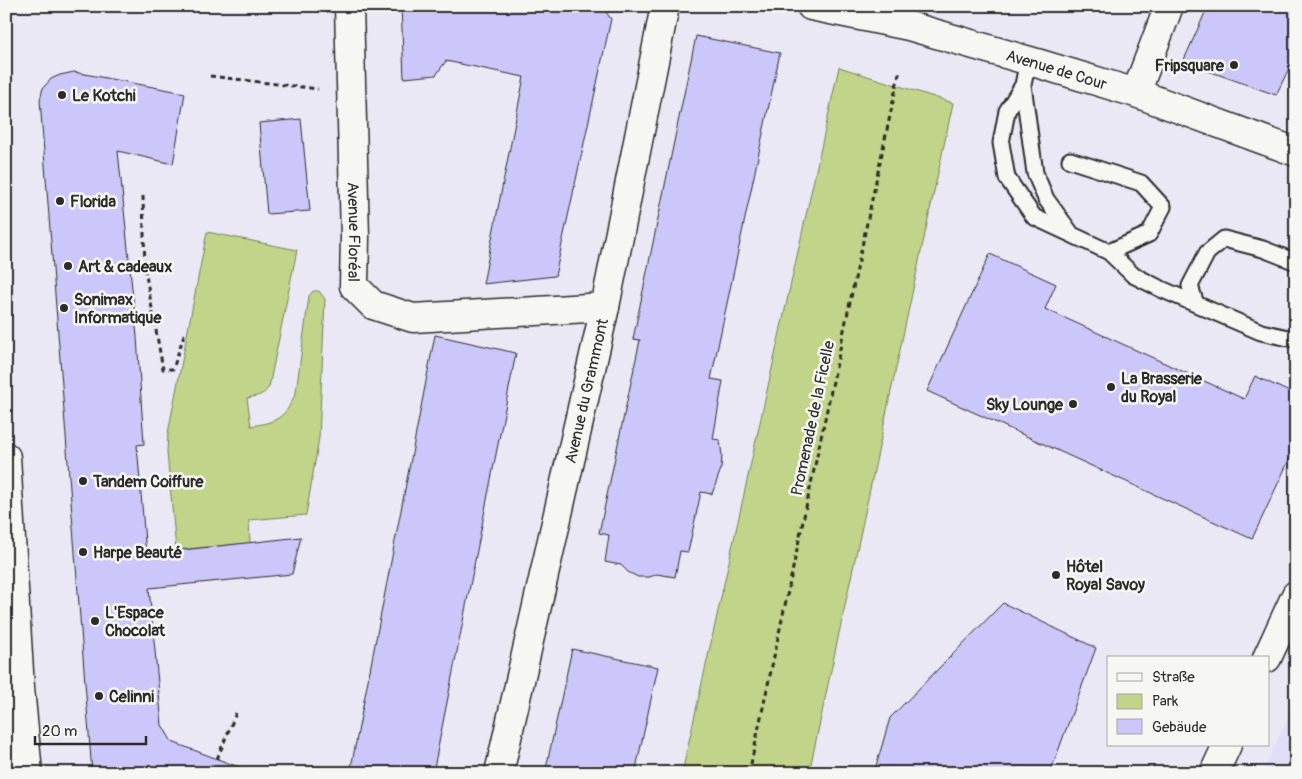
<svg xmlns="http://www.w3.org/2000/svg" width="1302" height="779" viewBox="0 0 1302 779" font-family="Pangolin,sans-serif">
<style>
.built{fill:#e0def6}
.green{fill:#c2d489;stroke:#76805a}
.building{fill:#ccc7fa;stroke:#2b2b2b}
.lines{fill:none;stroke-linecap:round;stroke-linejoin:round}
.service-casing{stroke:#2b2b2b;stroke-width:19}
.minor-casing{stroke:#2b2b2b;stroke-width:31}
.tertiary-casing{stroke:#2b2b2b;stroke-width:31}
.secondary-casing{stroke:#2b2b2b;stroke-width:31}
.path{stroke:#2b2b2b;stroke-width:3;stroke-dasharray:5 4;stroke-linecap:butt}
.service{stroke:#f6f6f2;stroke-width:15}
.minor{stroke:#f6f6f2;stroke-width:28}
.tertiary{stroke:#f6f6f2;stroke-width:28}
.secondary{stroke:#f6f6f2;stroke-width:28}
.poi-dot{fill:#2b2b2b;stroke:#f6f6f2;stroke-width:2}
.labels{text-anchor:middle;stroke-width:5;stroke-linejoin:round;paint-order:stroke}
.poi-label{font-size:16px;font-weight:bold;fill:#2b2b2b;stroke:#f6f6f2;text-anchor:start}
.street-label{font-size:16px;fill:#2b2b2b;stroke:#f6f6f2}
</style>
<rect width="100%" height="100%" fill="#e9e8f4"/>
<filter id="ink" filterUnits="userSpaceOnUse"><feTurbulence type="fractalNoise" baseFrequency=".02" numOctaves="2"/><feDisplacementMap in="SourceGraphic" scale="10" xChannelSelector="R" yChannelSelector="G"/><feConvolveMatrix kernelMatrix="1 2 1 2 8 2 1 2 1" color-interpolation-filters="sRGB"/></filter>
<g filter="url(#ink)">
<path class="built" d="M1296,701V773H1262Z"/>
<path class="green" d="M839,67L953,103L809,773H682Z
M207,232L297,250L269,387C263,396 257,396 247,398L251,426C278,422 286,417 296,392L309,296L313,291H319L325,299L319,438L306,515L249,520L250,543L176,550L167,452L168,433Z"/>
<path class="building" d="M401,6H593L603,8L611,19L555,276L483,284L524,77L446,61L436,75L404,78Z
M1208,6H1296V54L1276,95L1183,62Z
M696,36L780,53L711,379L723,381L713,439L720,440L722,456L721,469L712,494L701,492L688,552L680,551L675,577L657,574L650,577H638L628,572L621,565L605,562L609,535L599,533L640,340L633,339Z
M74,72L185,93L173,164L118,151L137,337L144,444L137,445L146,554L301,537L292,574L149,588L162,725L172,742L247,770L246,773H92L40,100L43,88L51,79L60,75Z
M301,119L310,211L267,214L259,123Z
M990,254L1056,284L1045,309L1244,399L1255,376L1296,395V445L1252,539L927,391Z
M435,335L516,353L433,773H350Z
M1003,603L1096,648L1050,773H874L890,718Z
M572,649L658,667L635,773H545Z"/>
<g class="lines">
<defs>
<path id="service" d="M1028,60L1023,85L1035,173L1046,199L1070,232
M1023,85L1007,111L1001,143L1007,178L1034,217L1109,252L1149,234L1163,207L1141,183L1070,160
M1109,252L1133,275L1161,289L1261,332L1293,339L1296,337
M1196,304L1190,286L1207,253L1224,239L1263,249L1296,262"/>
<g id="minor">
<path id="s1" d="M349,6L355,237L354,286L373,305L413,318L605,307"/>
<path d="M1136,93L1169,6"/>
<path d="M6,759H26"/>
<path id="s2" d="M499,773L605,307L665,6"/>
</g>
<g id="tertiary">
<path id="s3" d="M811,6L909,26L1040,64L1136,93L1296,152"/>
<path d="M6,457L20,688L28,773"/>
</g>
<path id="secondary" d="M1267,658L1296,595
M1214,773L1227,745"/>
</defs>
<use href="#service" class="service-casing"/>
<use href="#minor" class="minor-casing"/>
<use href="#tertiary" class="tertiary-casing"/>
<use href="#secondary" class="secondary-casing"/>
<path class="path" d="M210,76L318,89
M143,196L145,270L163,369H173L184,335L187,336
M217,759L236,713
M749,773L900,69"/>
<use href="#service" class="service"/>
<use href="#minor" class="minor"/>
<use href="#tertiary" class="tertiary"/>
<use href="#secondary" class="secondary"/>
</g>
</g>
<g class="poi-dot">
<circle cx="1234" cy="65" r="5"/>
<circle cx="62" cy="95" r="5"/>
<circle cx="60" cy="201" r="5"/>
<circle cx="68" cy="266" r="5"/>
<circle cx="64" cy="308" r="5"/>
<circle cx="1111" cy="387" r="5"/>
<circle cx="1073" cy="404" r="5"/>
<circle cx="83" cy="481" r="5"/>
<circle cx="83" cy="552" r="5"/>
<circle cx="1056" cy="575" r="5"/>
<circle cx="95" cy="621" r="5"/>
<circle cx="99" cy="696" r="5"/>
</g>
<g class="labels">
<g class="poi-label">
<text x="1224" y="71" text-anchor="end">Fripsquare</text>
<text x="72" y="101">Le Kotchi</text>
<text x="70" y="207">Florida</text>
<text x="78" y="272">Art &amp; cadeaux</text>
<text x="74" y="305">Sonimax<tspan x="74" dy="18">Informatique</tspan></text>
<text x="1121" y="384">La Brasserie<tspan x="1121" dy="18">du Royal</tspan></text>
<text x="1063" y="410" text-anchor="end">Sky Lounge</text>
<text x="93" y="487">Tandem Coiffure</text>
<text x="93" y="558">Harpe Beauté</text>
<text x="1066" y="572">Hôtel<tspan x="1066" dy="18">Royal Savoy</tspan></text>
<text x="105" y="618">L'Espace<tspan x="105" dy="18">Chocolat</tspan></text>
<text x="109" y="702">Celinni</text>
</g>
<g class="street-label">
<text dy="6" stroke="none"><textPath href="#s3" startOffset="254">Avenue de Cour</textPath></text>
<text dy="6" stroke="none"><textPath href="#s1" startOffset="226">Avenue Floréal</textPath></text>
<text dy="6" stroke="none"><textPath href="#s2" startOffset="392">Avenue du Grammont</textPath></text>
<text transform="translate(812 418) rotate(-78)" y="6">Promenade de la Ficelle</text>
</g>
</g>
<rect width="1302" height="779" fill="none" stroke="#f6f6f2" stroke-width="25"/>
<rect x="12" y="12" width="1277" height="754" fill="none" stroke="#2b2b2b" stroke-width="2" filter="url(#ink)"/>
<rect x="1107" y="656" width="162" height="90" fill="#f6f6f2" stroke="#a5a5a2"/>
<rect x="1117" y="673" width="25" height="8" fill="#f6f6f2" stroke="#a5a5a2"/>
<text x="1152" y="682" font-size="15" fill="#2b2b2b">Straße</text>
<rect x="1117" y="694" width="25" height="15" fill="#c2d489" stroke="#a5a5a2"/>
<text x="1152" y="706" font-size="15" fill="#2b2b2b">Park</text>
<rect x="1117" y="719" width="25" height="15" fill="#ccc7fa" stroke="#a5a5a2"/>
<text x="1152" y="732" font-size="15" fill="#2b2b2b">Gebäude</text>
<path d="M35 736v8h111v-8" fill="none" stroke="#2b2b2b" stroke-width="2.5"/>
<text x="42" y="736" font-size="15" fill="#2b2b2b" stroke="#f6f6f2" stroke-width="4" paint-order="stroke">20 m</text>
</svg>
